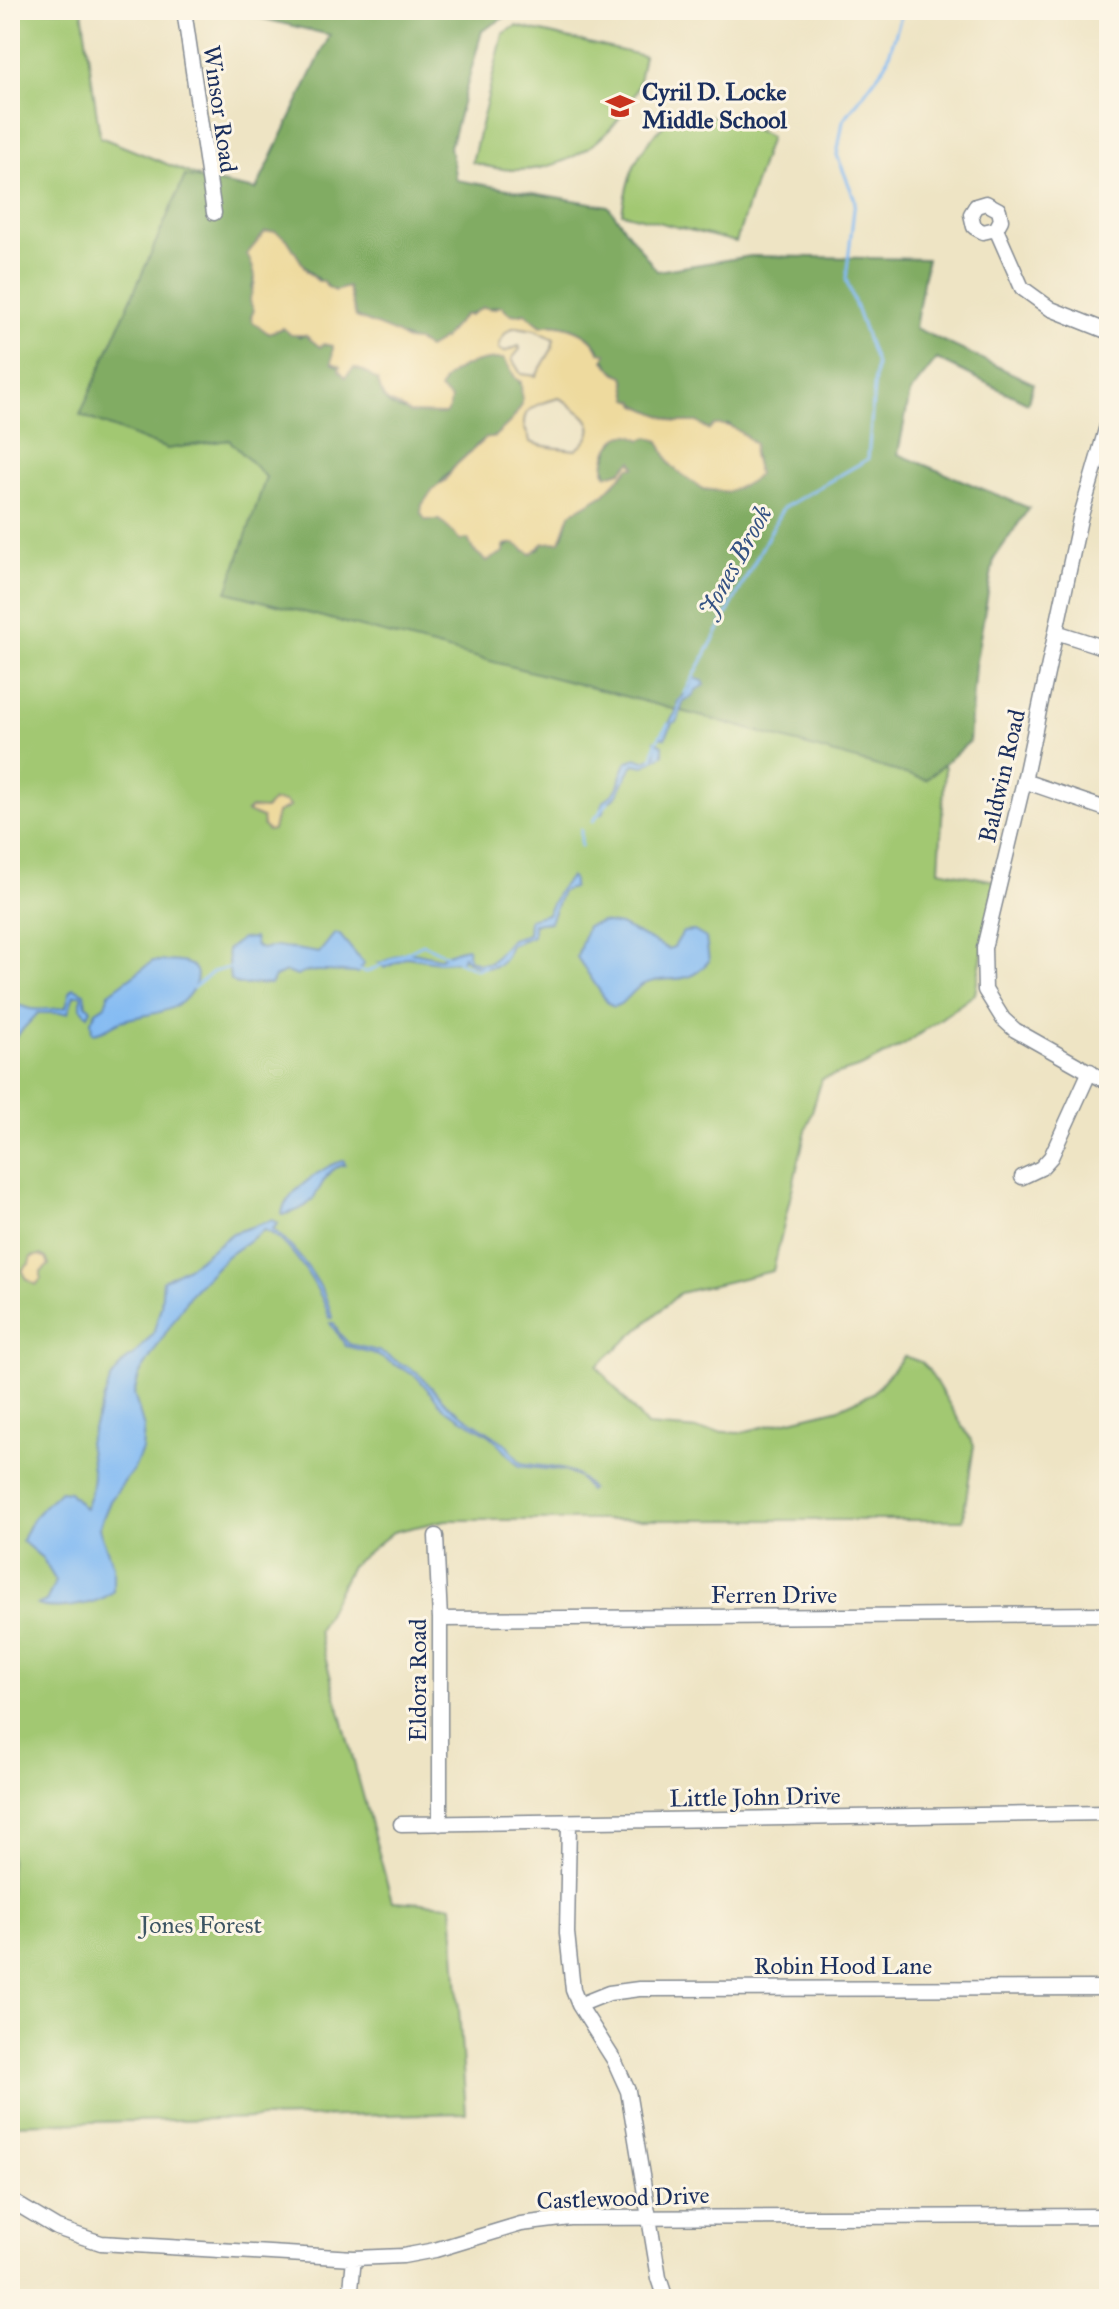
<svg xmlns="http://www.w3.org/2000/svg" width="1119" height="2309" viewBox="0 0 1119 2309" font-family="'IM FELL Great Primer',serif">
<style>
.green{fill:#a2c872;stroke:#5e7c68;stroke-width:2}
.forest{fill:#81ac64;stroke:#4e6e61;stroke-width:2;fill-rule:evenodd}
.sand{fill:#eeda9e;stroke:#84847e;stroke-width:2;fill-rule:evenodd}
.water{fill:#84bbf3;stroke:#5075a8;stroke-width:2}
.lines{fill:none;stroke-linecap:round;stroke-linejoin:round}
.stream{stroke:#84bbf3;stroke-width:3}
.minor-casing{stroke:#848a91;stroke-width:17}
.minor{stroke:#fff;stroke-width:14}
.labels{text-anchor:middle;stroke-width:6;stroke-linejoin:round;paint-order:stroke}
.poi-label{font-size:24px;font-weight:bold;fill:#1b2f5e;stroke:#fcf5e5;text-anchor:start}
.street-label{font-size:24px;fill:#1b2f5e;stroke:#fcf5e5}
.park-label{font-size:24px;fill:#3d5563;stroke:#fcf5e5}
.water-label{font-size:26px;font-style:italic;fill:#355283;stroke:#fcf5e5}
</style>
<rect width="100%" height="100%" fill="#fcf5e5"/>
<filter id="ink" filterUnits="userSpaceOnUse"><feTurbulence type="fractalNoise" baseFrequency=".0125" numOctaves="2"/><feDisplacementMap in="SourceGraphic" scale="16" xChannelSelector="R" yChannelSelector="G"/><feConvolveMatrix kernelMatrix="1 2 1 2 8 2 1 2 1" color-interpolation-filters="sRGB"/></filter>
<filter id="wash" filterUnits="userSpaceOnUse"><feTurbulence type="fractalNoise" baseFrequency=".006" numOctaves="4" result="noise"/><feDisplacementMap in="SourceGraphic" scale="32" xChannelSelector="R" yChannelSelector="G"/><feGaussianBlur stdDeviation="1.8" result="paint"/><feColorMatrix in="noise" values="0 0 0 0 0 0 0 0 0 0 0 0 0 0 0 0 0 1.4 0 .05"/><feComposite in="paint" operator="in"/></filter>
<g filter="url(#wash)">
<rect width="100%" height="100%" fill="#eee4c4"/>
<path class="green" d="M10,10H82L100,137L199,177L157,280L115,371L932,738L945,768L939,870L995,881L975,994L904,1045L861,1067L822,1079L805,1134L773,1271L680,1293L597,1366L647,1426L738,1433L840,1408L873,1393L904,1356L921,1362L928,1369L974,1445L963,1520H446L393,1532L351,1566L318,1631L392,1901L452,1905L466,2113L10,2124Z
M516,26L644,56C641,68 640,82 635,93C603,156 539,185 472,162L503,34Z
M679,111L736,120L770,137L736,242L622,213C629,163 642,144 679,111Z"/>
<path class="forest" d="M227,10H512V13L482,31L450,147L456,180L608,206L657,271L751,256L927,259L915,328L1033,383L1028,403L937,359L910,393L898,454L1029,508L994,559L975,666L969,742L926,780L734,725L227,592L266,477L229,440L167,449L80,415L185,176L256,190L330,35ZM265,232L287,239C298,262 313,279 335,291L348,287L356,317L428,348L443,339L464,315L497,306L511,315L525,313L541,326C559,321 583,329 595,343C605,356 606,370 624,376L629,399L637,405L676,422H697L710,430L729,424L752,443L756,468L728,492L703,489L670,464L659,441L649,437L641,440L632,434H621L611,446L604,465L607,475L621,471L627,465L629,468L604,494L570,514L563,537L543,543L538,550L525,551L521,545L513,543L485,557C476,553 474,544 466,538C450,529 437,517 422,505C433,492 443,479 454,467C461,461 475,446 482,441C485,439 490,439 493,437C502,432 520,414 522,404C526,388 515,370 504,359C483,358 446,367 440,390L447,397L445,414C428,411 396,415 385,400C381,395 380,387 378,381L363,371L354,368L345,374L340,367L332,363L333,346L323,344L320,347L305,335L300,337L283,328L268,333L251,317L254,310L252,288L255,277L252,265Z"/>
<path class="sand" d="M275,231L287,239L307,271L318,281H324L326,286L335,291L348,287L356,317L396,333L406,340L417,341L428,348L443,339L464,315H470L483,307L492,309L502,306C509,314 514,317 525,313L541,326C561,321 592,332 599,352L606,353L604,361L616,373L624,376L629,399L635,401L637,405L676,422H697L709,430L714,425C732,423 741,432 755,444L753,455L758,474C752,484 739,486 728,492L703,489L678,472L670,464L659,441L649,437L641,440C618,424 604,449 604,471L607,475L621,471L632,461L635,467L629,468L604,494L570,514L560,542L544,543L531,554C520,548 518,541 504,545V552L487,561L473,550L468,539L460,540L440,520H425L421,513L422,505L433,489L446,480L454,467L479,444L486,438H493L512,420L522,405L521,382L516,379L504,359C483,358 446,367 440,390L451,399L449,409L445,414L409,413C391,397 386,412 378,381L363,371L354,368L345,377L339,370L340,366L332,363L333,346L323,344L320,347L305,335H291L283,328L268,333L253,322L251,317L254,310C245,297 254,293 255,280C256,271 250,262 247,254L265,232ZM516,327L535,330L554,339L552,349L536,376L521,374L512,359L520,349L519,346L504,352L499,349C500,338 505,330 516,327ZM559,398C567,401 569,405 575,409C596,422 595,435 576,450C560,448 545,448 530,442C529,433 524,432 524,423C523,406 546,402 559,398Z
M273,801L285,802L290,807L277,813L273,830L268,831L263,826L262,818L247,812L251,808L265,809Z
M40,1255L46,1258L49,1265L41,1272V1279L36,1285L27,1279L22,1270L29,1264L31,1257Z"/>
<path class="water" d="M694,678L703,681L705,685L696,690L692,697L684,700L677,721L673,723L665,738L660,737L676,712L678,701L687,692Z
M655,741L663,745V755L644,766L635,764C622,775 624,796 606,803L604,812L601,814L603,801C626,787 615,781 627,762L636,758L644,761L656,756Z
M570,877L573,879V888L562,891L550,922L533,924V936L510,945C508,948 508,953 506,956C497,974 470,968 463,956L461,961L438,962L407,957L385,968L378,963C385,963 400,952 408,952C418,952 429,956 440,958C447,954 459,949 467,948L469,959L478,963H490L511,939L528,934L529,919L547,914L559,890Z
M601,922L620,925L668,949L674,947L683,932L694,931L706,938L709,961C685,989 672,973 644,984C631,990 628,1003 613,1007L607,1002L577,957L587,926Z
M335,933L340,935L364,964L357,973C340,973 312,967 297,976L286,972L275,977L271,984L239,985L230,980L227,950L241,939L254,938L256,946L261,949L277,946L319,953Z
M153,961C162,961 177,961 185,963C210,969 190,999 176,1006C160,1015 138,1015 121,1021C111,1025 103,1033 92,1033L91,1021L96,1011L105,1005L109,993Z
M74,988L84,993L86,1005L91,1009L88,1015L81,1008V995H74L68,1013H38L10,1043V1004C20,1004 22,1007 31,1009C36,1010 61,1009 66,1007L70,992Z
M344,1161L345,1165C325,1167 323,1188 311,1201C303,1210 293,1212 282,1215C282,1196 326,1163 344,1161Z
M272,1220L278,1223L273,1229C297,1250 326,1286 332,1318H329C325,1295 288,1237 264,1230L227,1256L191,1293L139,1375L134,1394L144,1428L142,1450L135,1467L110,1501L99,1528L113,1566V1591C100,1605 54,1611 37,1605L46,1601L56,1581L42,1558L22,1541C28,1521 44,1505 60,1491L69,1492L85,1509L91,1492L93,1476L88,1442L111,1379L123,1363L135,1354L153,1334L161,1306L163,1280L190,1266L233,1233Z
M330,1323H334L339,1333L349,1344L378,1351L417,1372L449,1406L506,1444L521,1463C551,1469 570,1463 591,1489L589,1491L579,1478L565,1471L519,1466L491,1436L445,1409L416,1376L373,1353L346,1346Z"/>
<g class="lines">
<path class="stream" d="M685,693L783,508L868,459L876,364L846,279L855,200L837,155L843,121L886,64L903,10
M651,759L653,758L656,742L668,724
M593,821L608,802
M581,846V830
M458,961L475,969L484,967
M357,970L367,972L423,944L448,956
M193,988L213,972L231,967"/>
</g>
</g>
<g filter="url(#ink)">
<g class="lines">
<defs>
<path id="minor" d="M184,10L214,213
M996,229L983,232L974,227L971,214L976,206L986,203L999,210L1001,220L996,229L1022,288L1051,309L1109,332
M1109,419L1080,519L1024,781L984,948L985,990L1003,1019L1015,1030L1109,1083
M1056,632L1109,649
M1024,781L1109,810
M1022,1177L1041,1168L1051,1157L1090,1071
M436,1536L440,1619V1824
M440,1619L1109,1614
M569,1822L567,1933L573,1990L579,2005L614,2060L628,2091L659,2278L666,2299
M401,1824L1109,1813
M579,2005L609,1993L639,1989L1109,1988
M10,2200L57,2228L101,2243L354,2258L403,2256L435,2250L521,2224L570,2218L1109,2216
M350,2299L354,2258"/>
</defs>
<use href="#minor" class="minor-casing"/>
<use href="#minor" class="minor"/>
</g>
</g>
<defs>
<symbol id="school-bare" viewBox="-9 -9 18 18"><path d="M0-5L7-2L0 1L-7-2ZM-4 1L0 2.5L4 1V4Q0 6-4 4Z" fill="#c8321e" stroke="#fcf5e5" stroke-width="2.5" paint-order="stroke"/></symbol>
</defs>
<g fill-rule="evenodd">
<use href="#school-bare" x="600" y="86" width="40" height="40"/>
</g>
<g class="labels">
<g class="poi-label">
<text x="642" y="100">Cyril D. Locke<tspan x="642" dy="28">Middle School</tspan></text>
</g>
<g class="street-label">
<text transform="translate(220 109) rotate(82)" y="8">Winsor Road</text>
<text transform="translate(1002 776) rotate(-77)" y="8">Baldwin Road</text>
<text x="774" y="1603">Ferren Drive</text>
<text transform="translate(418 1680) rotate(-90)" y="8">Eldora Road</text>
<text transform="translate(755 1797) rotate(-1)" y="8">Little John Drive</text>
<text x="843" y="1974">Robin Hood Lane</text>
<text transform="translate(623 2198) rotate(-2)" y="8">Castlewood Drive</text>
</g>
<g class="park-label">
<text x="201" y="1933">Jones Forest</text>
</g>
<g class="water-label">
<text transform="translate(735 561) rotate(-61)" y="9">Jones Brook</text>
</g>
</g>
<rect width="1119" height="2309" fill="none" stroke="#fcf5e5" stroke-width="40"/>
</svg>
